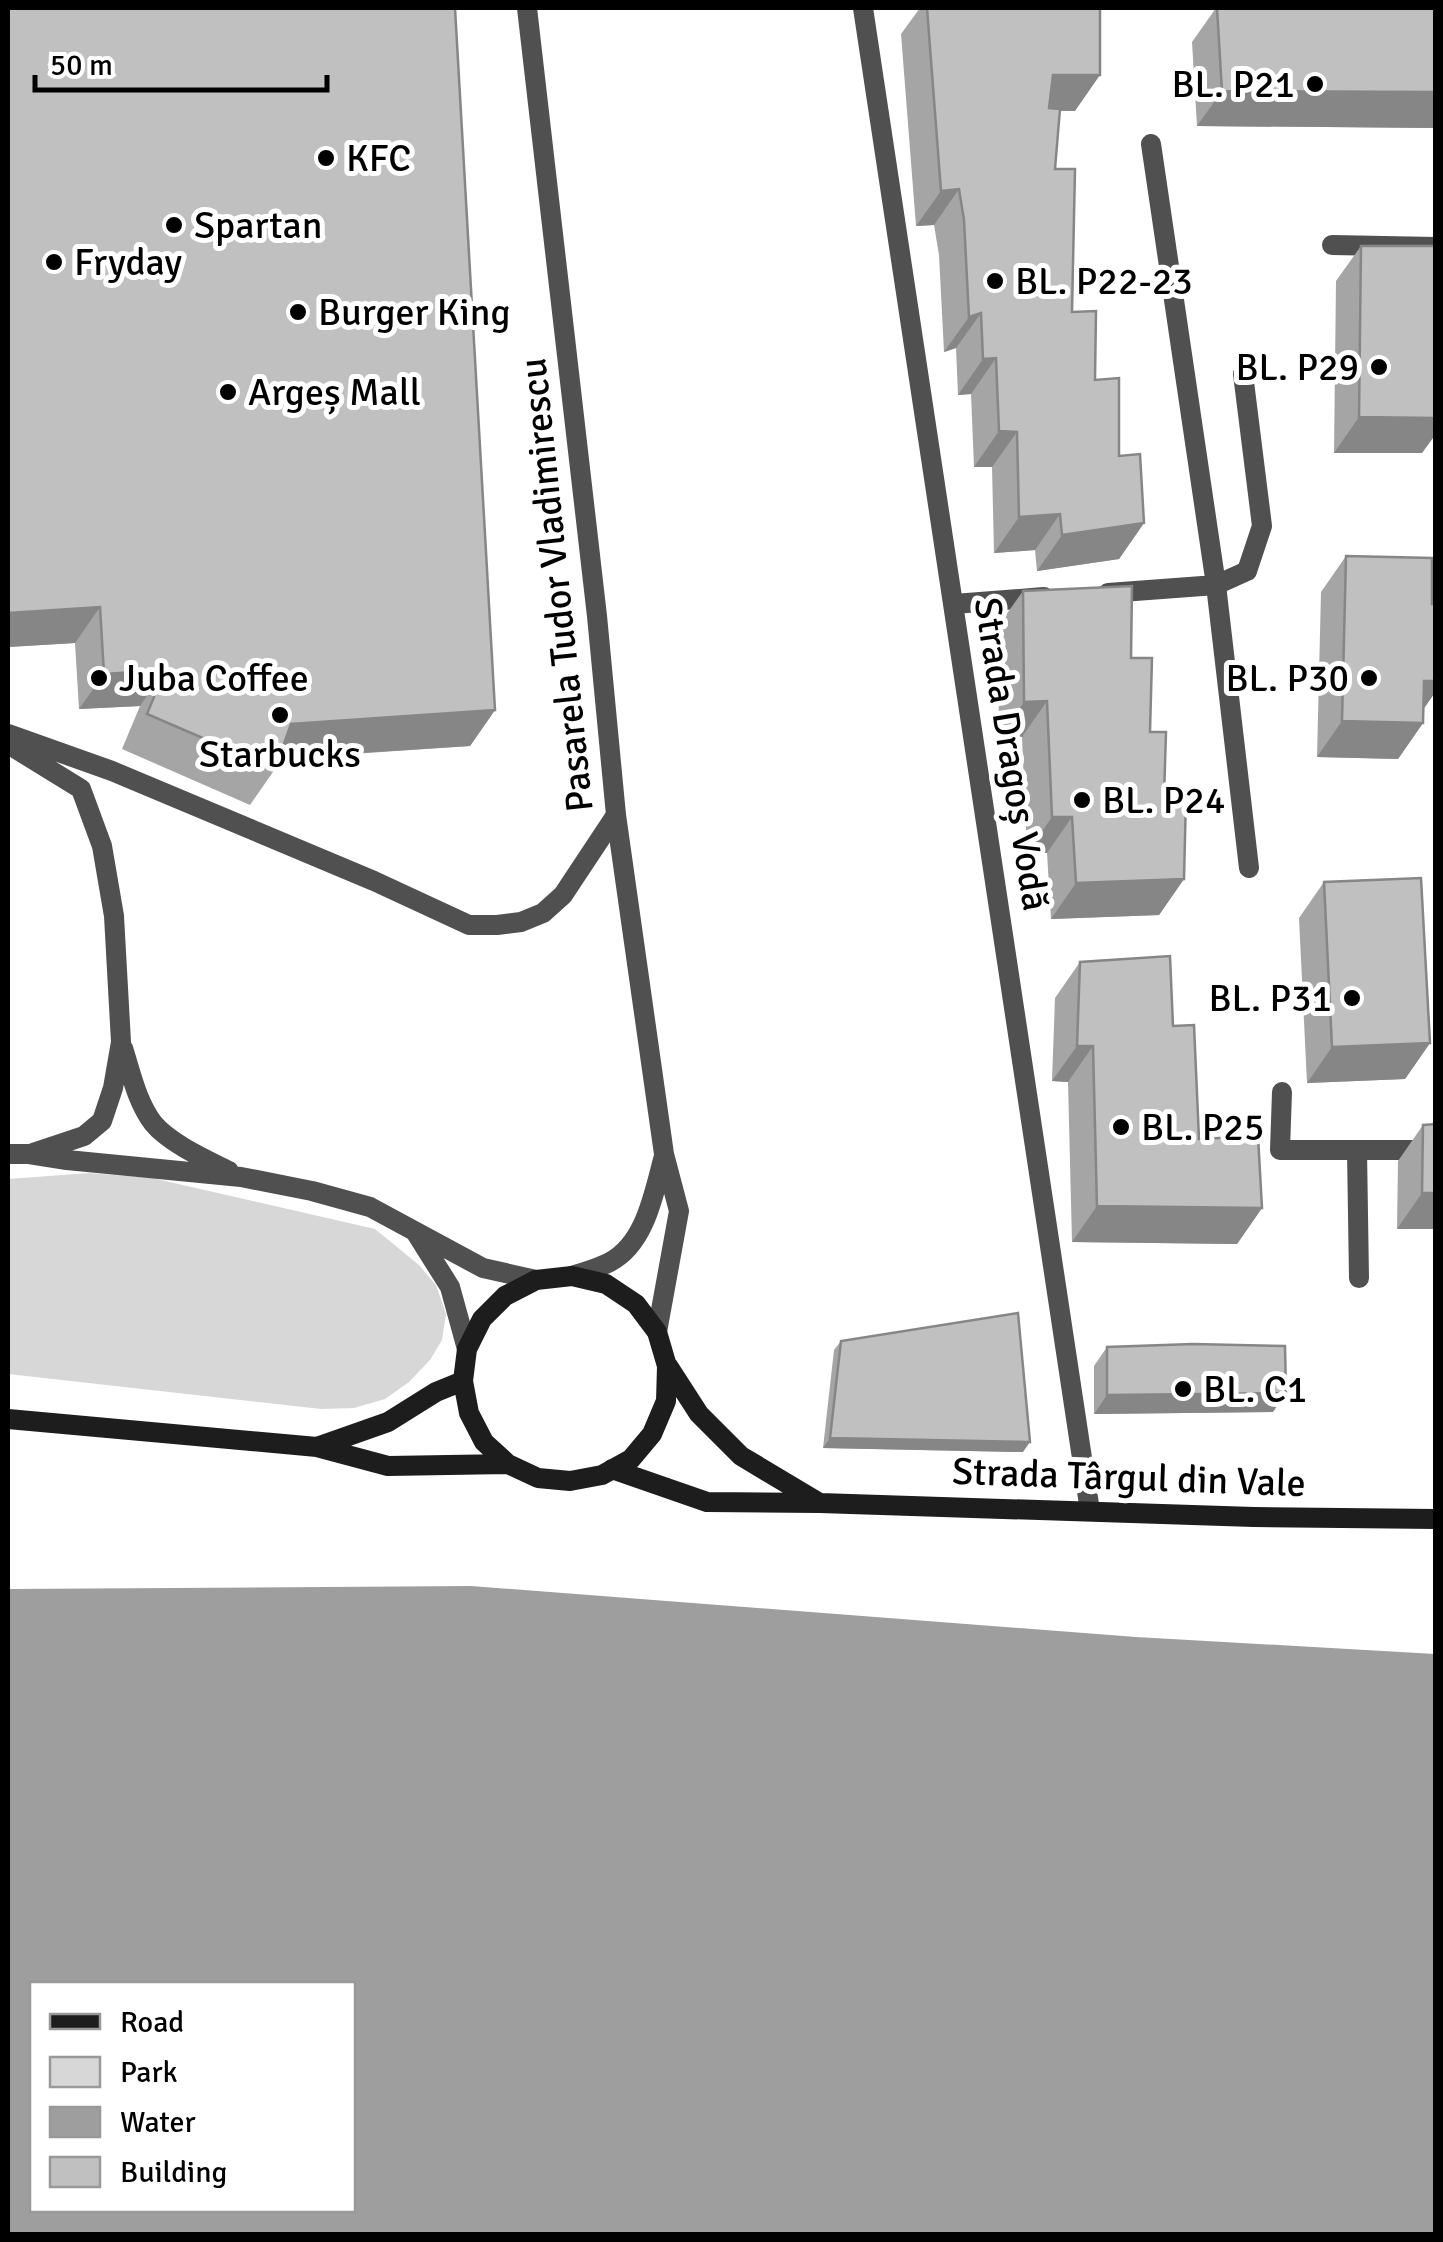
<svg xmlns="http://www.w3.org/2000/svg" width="1443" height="2242" viewBox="0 0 1443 2242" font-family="Signika,sans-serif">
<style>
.green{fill:#d7d7d7}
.water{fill:#9e9e9e;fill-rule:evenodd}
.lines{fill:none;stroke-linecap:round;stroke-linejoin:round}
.lane{stroke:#505050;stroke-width:20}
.street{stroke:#505050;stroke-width:20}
.secondary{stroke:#1d1d1d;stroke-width:20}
.wall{fill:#a5a5a5}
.shaded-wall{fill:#868686}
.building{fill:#c0c0c0;stroke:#868686;stroke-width:2.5}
.poi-dot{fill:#000;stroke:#fff;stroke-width:4}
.labels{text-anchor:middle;stroke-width:10;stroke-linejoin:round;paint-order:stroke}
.poi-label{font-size:38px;fill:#000;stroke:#fff;text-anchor:start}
.street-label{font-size:38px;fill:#000;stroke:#fff}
</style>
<rect width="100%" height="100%" fill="#fff"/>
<path class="green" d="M89,1173L152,1178L375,1229L419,1265L436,1285L446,1314L442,1340L430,1360L409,1382L385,1399L354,1408L321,1409L8,1374V1179Z"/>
<path class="water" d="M471,1586L1136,1637L1435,1654V2234H8V1589ZM32,1984H352V2210H32Z"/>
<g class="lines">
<path class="lane" d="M1151,144L1216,585L1249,868
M1332,245L1436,247
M1108,593L1216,585L1247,571L1262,526L1243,374
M954,604L1044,597
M8,734L112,771L374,881L469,925H497L521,922L543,913L563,895L616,815
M8,744L81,789L102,846L114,916L121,1042L113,1088L102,1121L84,1136L33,1153
M123,1048C131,1073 137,1102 153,1123C169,1143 207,1160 229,1171
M1282,1092L1280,1150H1436
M1357,1150L1359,1278
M8,1154H29L67,1160L241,1177L312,1191L370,1207L483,1268L536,1280
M416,1233L450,1287L467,1349"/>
<path class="street" d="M527,8L597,616L616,815L664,1154L679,1211L657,1332
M863,8L1090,1511
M572,1276C584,1272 599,1268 610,1262C646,1243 654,1192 664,1156"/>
<path class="secondary" d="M668,1366L699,1414L741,1456L818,1502
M8,1419L317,1447L388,1466L508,1464L538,1478L570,1481L602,1475L631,1459L652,1434L666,1401L667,1366L657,1332L636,1304L606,1284L572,1276L536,1280L505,1296L482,1319L467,1349L463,1381L469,1413L484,1442L508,1464
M317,1447L388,1422L436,1392L463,1381
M612,1469L707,1502L820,1503L1254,1517L1436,1519"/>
</g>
<path class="wall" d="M8,8L495,710L470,746L279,759L275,769L250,805L122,749L140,706L79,709L75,643L8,647Z
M920,8H1100L1075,111H1060L1055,169L1072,312L1119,456L1144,523L1119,559L1037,571L1035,550L994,553L992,467H974L971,394L958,395L956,348L944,352L939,255L934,225L916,226L901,34Z
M1216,8H1436V128L1197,126L1192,42Z
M1361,246L1422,453H1334L1336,281Z
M1346,556L1432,604H1436V691L1424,708L1423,723L1398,759L1317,757L1321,592Z
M1023,591L1131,658L1150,732L1184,879L1159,915L1051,919L1047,853H1027L1022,737L999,738L998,626Z
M1324,882L1430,1043L1405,1079L1307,1083L1299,918Z
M1080,962L1173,1026L1199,1139L1262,1208L1237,1244L1072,1242L1068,1082L1052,1081L1055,998Z
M1423,1125L1436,1229H1397L1398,1161Z
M841,1341L1023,1452L823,1448L834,1350Z
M1107,1347L1273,1412L1094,1414V1366Z"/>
<path class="shaded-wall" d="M1053,75H1100L1075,111L1028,110Z
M1222,91L1436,92V128L1197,126Z
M959,189L934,225L916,226L941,191Z
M981,313L956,348L944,352L969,317Z
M996,358L971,394L958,395L983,359Z
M1359,417L1436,418V434L1422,453H1334Z
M999,431L1017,432L992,467H974Z
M1060,514L1035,550L994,553L1019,517Z
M1144,523L1119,559L1037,571L1062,535Z
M100,607L75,643L8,647V613Z
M165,670L140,706L79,709L104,674Z
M1424,681H1436V691L1418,717Z
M1047,701L1022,737L999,738L1024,702Z
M495,710L470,746L266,759L291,724Z
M1342,721L1423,723L1398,759L1317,757Z
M1052,817H1072L1047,853H1027Z
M1184,879L1159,915L1051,919L1076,883Z
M1430,1043L1405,1079L1307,1083L1332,1047Z
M1077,1046H1093L1068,1082L1052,1081Z
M1422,1193H1436V1229H1397Z
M1097,1206L1262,1208L1237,1244L1072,1242Z
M1286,1393L1273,1412L1094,1414L1107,1395Z
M830,1438L1030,1442L1023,1452L823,1448Z"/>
<path class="building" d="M8,8H455L495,710L291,724L275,769L147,714L165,670L104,674L100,607L8,613Z
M927,8H1100V75H1053L1049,108L1060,109L1055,169H1075L1072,312L1096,311L1095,380L1119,378V456L1140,454L1144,523L1062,535L1060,514L1019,517L1017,432L999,431L996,358L983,359L981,313L969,317L964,220L959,189L941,191Z
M1217,8H1436V92L1222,91Z
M1361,246H1436V418L1359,417Z
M1346,556L1432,558V604H1436V681H1424L1423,723L1342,721Z
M1132,586L1131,658H1152L1150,732H1166L1164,797H1186L1184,879L1076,883L1072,817H1052L1047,701L1024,702L1023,591Z
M1421,878L1430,1043L1332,1047L1324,882Z
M1170,956L1173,1026L1194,1025L1199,1139L1258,1136L1262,1208L1097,1206L1093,1046H1077L1080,962Z
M1436,1124V1193H1422L1423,1125Z
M1018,1313L1030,1442L830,1438L841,1341Z
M1193,1344L1285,1346L1286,1393L1107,1395V1347Z"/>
<g class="poi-dot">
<circle cx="1315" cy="84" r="10"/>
<circle cx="326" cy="158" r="10"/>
<circle cx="174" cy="225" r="10"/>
<circle cx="54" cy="262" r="10"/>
<circle cx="995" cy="281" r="10"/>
<circle cx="298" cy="312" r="10"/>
<circle cx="1379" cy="367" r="10"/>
<circle cx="228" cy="392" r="10"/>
<circle cx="99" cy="678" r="10"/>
<circle cx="1369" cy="678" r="10"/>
<circle cx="280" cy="715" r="10"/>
<circle cx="1082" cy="800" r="10"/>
<circle cx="1352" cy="998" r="10"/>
<circle cx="1121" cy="1127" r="10"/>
<circle cx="1183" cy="1389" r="10"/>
</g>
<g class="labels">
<g class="poi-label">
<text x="1295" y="97" text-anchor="end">BL. P21</text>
<text x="346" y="171">KFC</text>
<text x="194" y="238">Spartan</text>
<text x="74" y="275">Fryday</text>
<text x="1015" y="294">BL. P22-23</text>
<text x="318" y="325">Burger King</text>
<text x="1359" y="380" text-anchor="end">BL. P29</text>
<text x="248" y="405">Argeș Mall</text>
<text x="119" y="691">Juba Coffee</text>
<text x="1349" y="691" text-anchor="end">BL. P30</text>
<text x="280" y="767" text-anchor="middle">Starbucks</text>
<text x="1102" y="813">BL. P24</text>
<text x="1332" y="1011" text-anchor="end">BL. P31</text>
<text x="1141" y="1140">BL. P25</text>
<text x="1203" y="1402">BL. C1</text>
</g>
<g class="street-label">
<text transform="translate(556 585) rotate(-96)" y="13">Pasarela Tudor Vladimirescu</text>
<text transform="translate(1012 754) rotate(81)" y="13">Strada Dragoș Vodă</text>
<text transform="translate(1129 1477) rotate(2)" y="13">Strada Târgul din Vale</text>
</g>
</g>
<rect width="1443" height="2242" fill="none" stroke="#000000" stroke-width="20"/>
<rect x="30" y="1982" width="325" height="230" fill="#ffffff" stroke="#999999" stroke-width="2.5"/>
<rect x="50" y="2014" width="50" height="15" fill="#1d1d1d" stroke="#999999" stroke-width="2.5"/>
<text x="120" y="2032" font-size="30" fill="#000000">Road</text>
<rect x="50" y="2057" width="50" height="30" fill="#d7d7d7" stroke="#999999" stroke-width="2.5"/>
<text x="120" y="2082" font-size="30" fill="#000000">Park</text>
<rect x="50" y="2107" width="50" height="30" fill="#9e9e9e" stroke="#999999" stroke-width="2.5"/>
<text x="120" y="2132" font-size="30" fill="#000000">Water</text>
<rect x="50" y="2157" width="50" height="30" fill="#c0c0c0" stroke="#999999" stroke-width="2.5"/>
<text x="120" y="2182" font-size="30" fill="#000000">Building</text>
<path d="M35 75v15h292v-15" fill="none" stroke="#000000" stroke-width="5"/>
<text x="50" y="75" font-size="30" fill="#000000" stroke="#ffffff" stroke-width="8" paint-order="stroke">50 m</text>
</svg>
